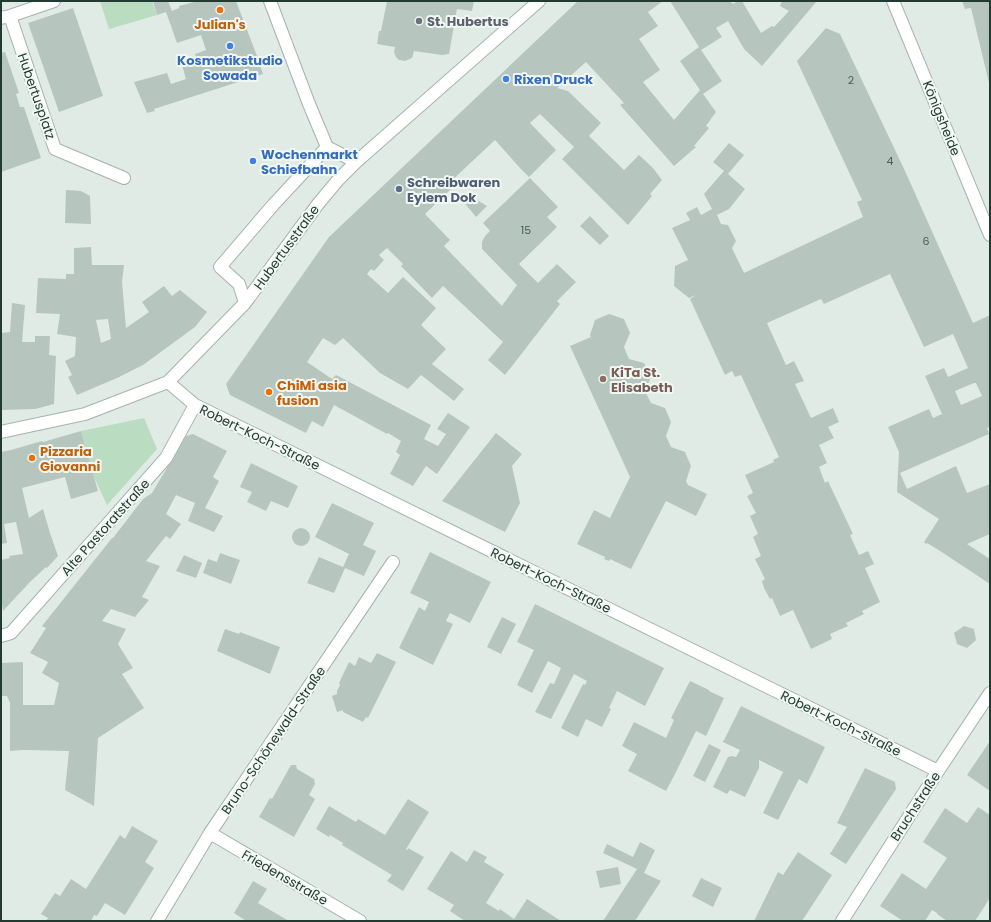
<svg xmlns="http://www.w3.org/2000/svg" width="991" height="922" viewBox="0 0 991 922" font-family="Poppins,sans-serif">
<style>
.green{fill:#badcc0}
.building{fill:#b6c6be;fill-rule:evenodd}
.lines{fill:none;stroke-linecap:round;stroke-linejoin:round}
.minor-casing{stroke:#a4b3ac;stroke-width:14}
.minor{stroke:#fff;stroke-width:12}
.food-dot{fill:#e8710a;stroke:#f1f8f4;stroke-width:1.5}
.worship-dot{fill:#6b7280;stroke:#f1f8f4;stroke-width:1.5}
.shop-dot{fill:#3f7fe0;stroke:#f1f8f4;stroke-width:1.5}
.service-dot{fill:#5c6f8a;stroke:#f1f8f4;stroke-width:1.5}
.education-dot{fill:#8d6e63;stroke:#f1f8f4;stroke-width:1.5}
.labels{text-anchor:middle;stroke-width:4;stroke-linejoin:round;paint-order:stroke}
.number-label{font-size:11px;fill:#475e55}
.worship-label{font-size:13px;font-weight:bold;fill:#5b616d;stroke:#f1f8f4;text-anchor:start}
.food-label{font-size:13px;font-weight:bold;fill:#c56008;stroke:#f1f8f4;text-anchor:start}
.shop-label{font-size:13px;font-weight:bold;fill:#366cbe;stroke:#f1f8f4;text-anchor:start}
.street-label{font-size:13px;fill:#223b32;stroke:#f1f8f4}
.service-label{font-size:13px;font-weight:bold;fill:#4e5e75;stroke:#f1f8f4;text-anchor:start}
.education-label{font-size:13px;font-weight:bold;fill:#785e54;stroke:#f1f8f4;text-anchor:start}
</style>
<rect width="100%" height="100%" fill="#e1ebe5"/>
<path class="green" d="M100,1H152L157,15L109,29Z
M144,418L157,449L107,505L94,477L81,431Z"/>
<path class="building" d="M153,1H168L172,11L179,8V6L194,2L193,1H236L257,56L263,74L154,109L155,111L147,113L134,82L167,73L171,84L186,79L182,65L197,61L195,54L206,50L201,35L177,43L166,12L157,15Z
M387,1H474L472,11L457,9L449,54L442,55L414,51L412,58L405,61L399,60L396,57L394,52L395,47L377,44L379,31H381Z
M578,1H663L648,12L658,26L639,39L660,70L643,82L674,120L700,90L680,61L699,47L670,1H730L733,4L738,1H742L761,33L772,26L774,27L789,11L780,6L782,1H817L762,66L744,49L728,21L716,28L722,37L701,50L722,81L703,94L716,112L706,126L709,128L694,146L696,147L674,166L620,105L624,103L586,62L557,88L568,91L601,123L589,136L624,170L639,155L653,168L662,180L650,194L652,196L628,225L562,159L574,147L540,114L530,123L556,150L529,177L520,168L495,140L448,184L452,188L425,214L450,240L444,246L502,306L517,285L482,249V242L485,236L490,231L483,223L530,178L558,207L547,217L557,227L519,264L538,283L557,264L576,282L557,301L560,304L505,375L488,360L503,342L443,286L432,298L401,266L403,264L387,248L379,255L384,260L374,271L371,269L367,274L388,293L403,277L436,308L421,325L446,349L432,364L464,389L454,401L421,375L408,389L380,373L343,338L335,345L323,338L307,362L332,379L336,375L431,425L424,439L438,446L446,434L437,429L448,413L470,427L437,474L426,466L413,486L390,474L400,455L396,452L401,441L388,433L387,434L334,405L323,427L312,421L306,433L230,395L226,384L329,237Z
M962,1H990V87L971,8L965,9Z
M73,8L103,96L59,112L28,23Z
M826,28L840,34L905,171L973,323L990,315V427L987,428L989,434L900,473L907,489L956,466L967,493L990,484V534L967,544L990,559V584L937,549L927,543L926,544L924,542L939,519L897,492L899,452L888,427L929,409L933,418L942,414L925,376L944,368L948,377L968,368L953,334L924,347L890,274L824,304L821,299L767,323L786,365L794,361L804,381L795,384L811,418L833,408L839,422L828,427L834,438L819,445L827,463L819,467L825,483L828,481L853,534L850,535L859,555L868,551L874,564L865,568L880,602L862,611L864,614L846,623L848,626L830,634L832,639L811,649L793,610L780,616L772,598L770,599L764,588L762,581L765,579L755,559L761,556L753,537L758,534L750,516L756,513L747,496L753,493L745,475L774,462L773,460L779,457L741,375L735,377L732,371L725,375L690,299L696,295L689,298L674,286L675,266L688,260L672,228L690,220L686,213L697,207L701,215L712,209L704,194L724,171L713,162L729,143L744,155L728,174L745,189L729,209L717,215L721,224L728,225L736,241L732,248L744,273L863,217L857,202L862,200L797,61ZM974,383H976L982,396L961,405L955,391Z
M5,52L19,93L16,94L20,107H24L41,158L1,172V53Z
M66,190L81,191L90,196L91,224L65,223Z
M469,195L487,206L476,217L462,200Z
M590,216L609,236L600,245L580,226Z
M91,247L92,265H124L122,282L126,328L149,312L142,302L164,286L172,296L180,290L207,312L195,327L143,365L117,378L77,395L68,377L72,375L65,361L75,356L76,337L57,334L60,314L36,313L38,278L66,279V274H74V248ZM108,319L111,339L101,343L96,320Z
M12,303L25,305L22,342H35V336H50L49,355L56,356L54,404L35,409L1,410V333L10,332Z
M609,314L624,319L630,333L624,347L629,359L644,363L651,377L645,391L651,403L665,408L671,422L666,436L671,447L685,452L691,466L686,481L688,485L707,494L696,516L666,501L631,569L610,559L609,561L604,559L605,557L577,544L594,510L610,518L630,477L570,346L591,337L590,335L595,320Z
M81,431L98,491L71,499L65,477L22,488L29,518L43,509L50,533L58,556L47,568L46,567L29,583L3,611L1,597V560L10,558L9,556L23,554L16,522L4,524L7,543L1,544V452L11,450L42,441L43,442Z
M496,433L522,454L512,466L520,503L505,532L442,501Z
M193,434L227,451L213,477L219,481L205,508L223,516L214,532L188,521L195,503L176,495L166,514L181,524L170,539L166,536L146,561L160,566L142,597L149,600L135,617L111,609L102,621L126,629L118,644L133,668L122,674L144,708L98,738L94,806L65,790L69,751L23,750L10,751V703L7,696H1V663L23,662V705H54L59,683L42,673L48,662L30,653L46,628L42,626L112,538H113L143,499L152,493L186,436Z
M251,463L298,486L288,508L271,501L266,511L247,502L252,492L240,487Z
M332,503L374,523L363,545L376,551L364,576L345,568L334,593L307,583L319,557L343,567L349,554L315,537Z
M292 537a9 9 0 1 1 18 0a9 9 0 1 1-18 0Z
M430,552L491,582L470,623L450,613L446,621L453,624L433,665L399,648L419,607L425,611L429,602L410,593Z
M220,553L240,560L231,584L203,573L208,559L217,562Z
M184,555L202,563L196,578L176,571Z
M535,604L664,668L645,706L617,691L609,708L611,709L602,727L586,719L578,737L561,728L583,684L585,685L587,681L574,674L551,719L535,712L550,683L554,684L561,668L548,661L532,693L517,685L534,650L517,642Z
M502,617L516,624L501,654L487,647Z
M964,626L974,629L976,640L967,648L957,644L954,633Z
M225,629L239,634L240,632L280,647L270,674L231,657L217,651Z
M377,653L396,662L368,718L366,717L363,722L343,712V710L337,712L332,696L337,694V691L340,685L339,683L349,662L355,666L359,657L371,663Z
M690,681L709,690V691L724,698L706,736L696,731L675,774L666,791L628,771L637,754L622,746L634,722L666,738L674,720L671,718Z
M741,706L825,747L807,784L799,779L778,820L763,813L783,772L759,760V768L745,797L730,790L727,794L713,787L728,757L732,756L736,757L740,750L723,742Z
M990,741V791L967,775Z
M709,744L721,750L705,782L693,776Z
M291,765H296L297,769L314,779L315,784L309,795L315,799L294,837L259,817L270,798L272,799Z
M865,768L895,782L896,789L846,864L830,854L847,827L837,823Z
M408,799L429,812L406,849L408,850V848L424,857L403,891L387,881L392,875L342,845L343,843L330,835L329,837L316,829L329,806L356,822L358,819L385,835Z
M978,807L990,815V898L975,921H947L937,914V913L932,910L925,921H903L880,906L902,873L926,889L947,858L923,842L945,808L967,823Z
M132,826L158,841L145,862L154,868L125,915L105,903L97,916L94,915L91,921H46L48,918L41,914L55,893L60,896L71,879L86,889L120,835L125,839Z
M640,842L655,850L644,873L661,881L635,921H603L637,869L603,853L607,844L633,857Z
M474,850L487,857L484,862L504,874L486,903L499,911L500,909L514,919L527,899L561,921H465L450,911L454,905L427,889L451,851L467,862Z
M798,852L832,875L802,921H754L778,872L783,875Z
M618,867L621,884L600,888L596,871Z
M701,878L722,888L713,907L692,896Z
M253,881L267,889L258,903L289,921H246L234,913Z"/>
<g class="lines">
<defs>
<path id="minor" d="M270,1L309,104L327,147L356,162
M893,1L990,235
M10,16L55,149L124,178
M1,18L10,16L54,1
M245,303L239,284L220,267L274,204L327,147
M168,382L195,405L938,771
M1,432L85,414L168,382L245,303L318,204L338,180L356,162L539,1
M1,636L11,633L166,458L195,405
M210,833L360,921
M157,921L210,833L393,562
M842,921L938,771L990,693"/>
</defs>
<use href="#minor" class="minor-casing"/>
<use href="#minor" class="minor"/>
</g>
<g class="food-dot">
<circle cx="220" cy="10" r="4"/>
<circle cx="269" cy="392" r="4"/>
<circle cx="32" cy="458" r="4"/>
</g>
<circle class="worship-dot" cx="419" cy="21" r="4"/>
<g class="shop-dot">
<circle cx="230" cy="46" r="4"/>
<circle cx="506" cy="79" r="4"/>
<circle cx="253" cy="161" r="4"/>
</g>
<circle class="service-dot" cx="399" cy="189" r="4"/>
<circle class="education-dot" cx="603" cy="379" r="4"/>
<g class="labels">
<g class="number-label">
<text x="851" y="84">2</text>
<text x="890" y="165">4</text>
<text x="526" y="234">15</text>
<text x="926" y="245">6</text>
</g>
<g class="worship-label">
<text x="427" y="26">St. Hubertus</text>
</g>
<g class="food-label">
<text x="220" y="29" text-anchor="middle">Julian's</text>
<text x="277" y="390">ChiMi asia<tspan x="277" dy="15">fusion</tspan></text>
<text x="40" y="456">Pizzaria<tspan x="40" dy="15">Giovanni</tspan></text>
</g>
<g class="shop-label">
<text x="230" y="65" text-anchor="middle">Kosmetikstudio<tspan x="230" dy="15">Sowada</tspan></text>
<text x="514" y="84">Rixen Druck</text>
<text x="261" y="159">Wochenmarkt<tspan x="261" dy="15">Schiefbahn</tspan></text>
</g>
<g class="street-label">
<text transform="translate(37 96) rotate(71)" y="5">Hubertusplatz</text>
<text transform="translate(942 118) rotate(68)" y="5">Königsheide</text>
<text transform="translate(286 247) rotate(-54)" y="5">Hubertusstraße</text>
<text transform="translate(260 437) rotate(26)" y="5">Robert-Koch-Straße</text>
<text transform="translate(105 527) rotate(-48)" y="5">Alte Pastoratstraße</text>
<text transform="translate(551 580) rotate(26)" y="5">Robert-Koch-Straße</text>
<text transform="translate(841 723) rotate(26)" y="5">Robert-Koch-Straße</text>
<text transform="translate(273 740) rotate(-56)" y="5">Bruno-Schönewald-Straße</text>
<text transform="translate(915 806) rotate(-57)" y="5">Bruchstraße</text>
<text transform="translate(285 877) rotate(30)" y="5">Friedensstraße</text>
</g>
<g class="service-label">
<text x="407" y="187">Schreibwaren<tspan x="407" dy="15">Eylem Dok</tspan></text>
</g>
<g class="education-label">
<text x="611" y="377">KiTa St.<tspan x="611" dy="15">Elisabeth</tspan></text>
</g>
</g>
<rect width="991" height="922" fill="none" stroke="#223b32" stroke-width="4"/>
</svg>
